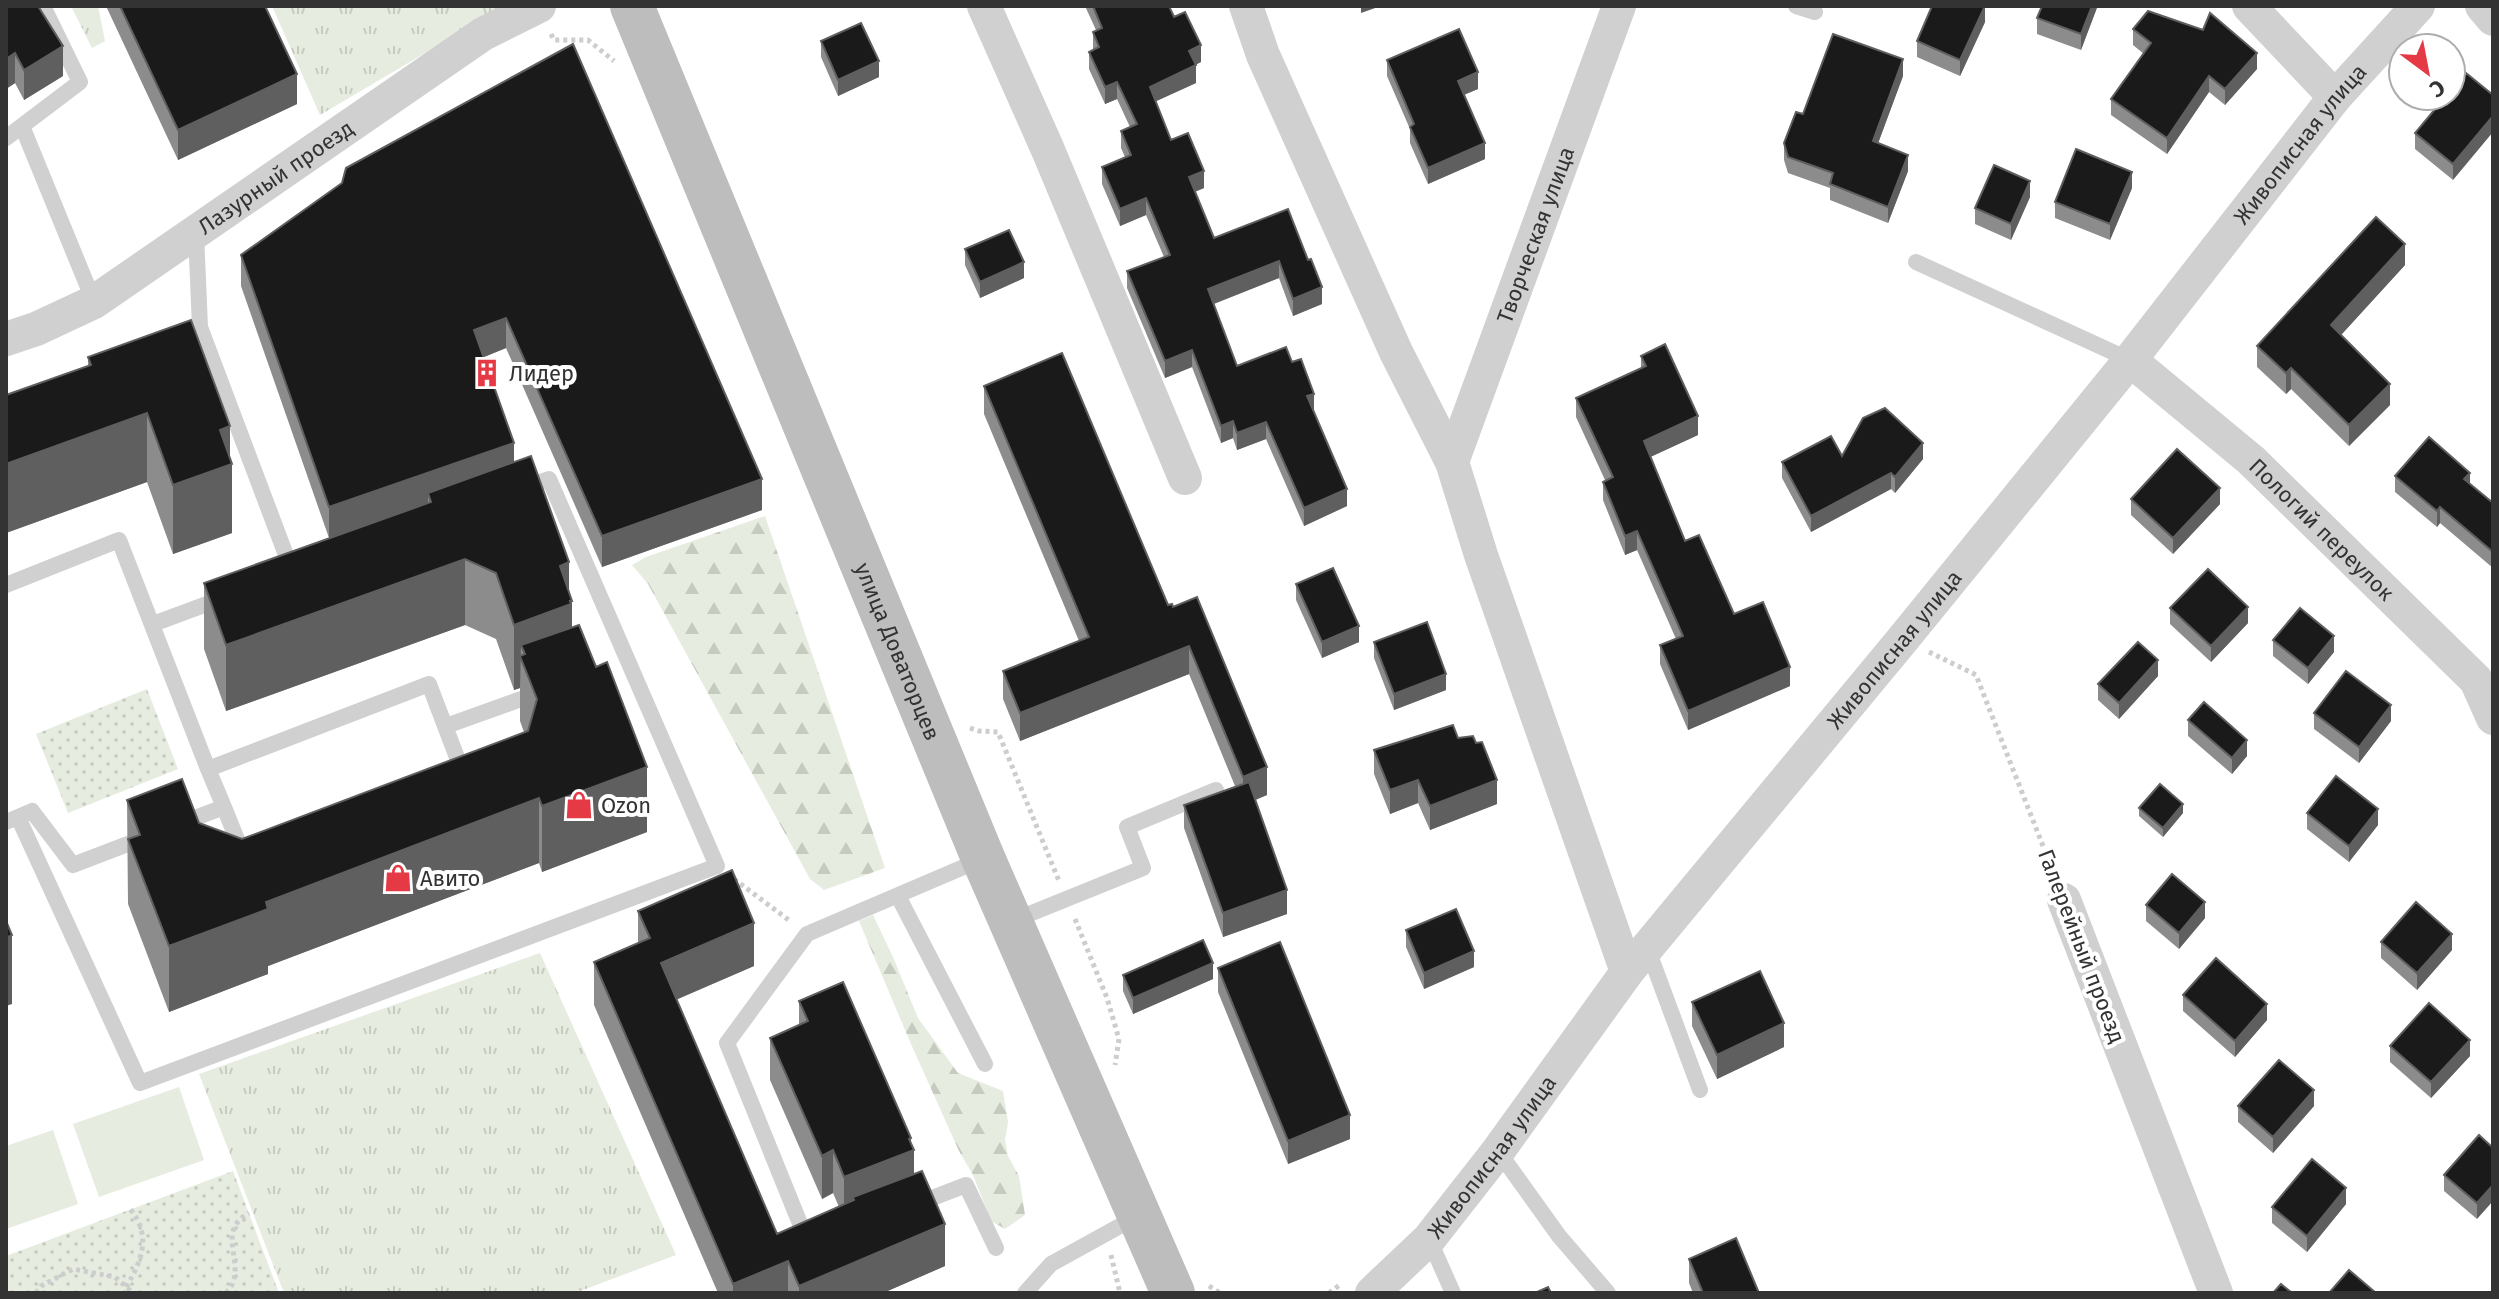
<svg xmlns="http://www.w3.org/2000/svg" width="2499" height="1299" viewBox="0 0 2499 1299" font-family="'Fira Sans',sans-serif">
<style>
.grass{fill:url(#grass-tufts)}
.forest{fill:url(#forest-firs)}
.park{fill:url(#park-dots)}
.garden{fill:#e6ecdf}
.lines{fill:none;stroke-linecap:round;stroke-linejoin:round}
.path{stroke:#cdcdcd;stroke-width:5;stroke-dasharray:4 4;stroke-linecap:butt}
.lane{stroke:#d0d0d0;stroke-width:16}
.street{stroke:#d0d0d0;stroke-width:34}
.secondary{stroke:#bdbdbd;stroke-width:44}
.wall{fill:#8c8c8c}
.shaded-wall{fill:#5f5f5f}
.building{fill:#1a1a1a;stroke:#5f5f5f;stroke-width:2}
.labels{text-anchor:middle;stroke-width:8;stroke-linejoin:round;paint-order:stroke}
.street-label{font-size:22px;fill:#333;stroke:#fff}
.poi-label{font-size:22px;fill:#333;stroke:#fff;text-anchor:start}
</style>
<defs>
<pattern id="grass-tufts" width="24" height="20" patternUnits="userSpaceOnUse" patternTransform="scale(2)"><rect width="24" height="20" fill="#e6ecdf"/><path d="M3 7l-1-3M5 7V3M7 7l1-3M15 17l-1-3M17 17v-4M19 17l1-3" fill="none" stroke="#c6cbc0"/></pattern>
<pattern id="forest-firs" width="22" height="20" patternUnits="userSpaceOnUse" patternTransform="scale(2)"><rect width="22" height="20" fill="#e6ecdf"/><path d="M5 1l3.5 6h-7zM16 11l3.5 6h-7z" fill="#c6cbc0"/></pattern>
<pattern id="park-dots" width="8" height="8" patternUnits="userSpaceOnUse" patternTransform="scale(2)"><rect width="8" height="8" fill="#e6ecdf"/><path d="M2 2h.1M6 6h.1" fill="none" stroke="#c6cbc0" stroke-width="1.8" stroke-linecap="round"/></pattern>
</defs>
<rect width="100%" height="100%" fill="#fff"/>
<path class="grass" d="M71,6H98L105,41L92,48Z
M272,6H497L498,10L320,115Z
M540,953L676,1255L575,1293H284L199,1074Z"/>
<path class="forest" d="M765,516L885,868L824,890L810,879L648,584L632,565L646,557Z
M873,915L893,957L918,1018L958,1073L1003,1091L1008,1122L1005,1140L1008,1156L1019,1176L1025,1215L1005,1229L991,1221L973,1175L959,1151L911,1044L859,921Z"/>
<path class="park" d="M147,689L178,769L68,813L36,734Z
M233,1171L279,1293H6V1256Z"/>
<path class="garden" d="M179,1087L204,1160L99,1197L73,1124Z
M53,1130L78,1204L6,1229V1146Z"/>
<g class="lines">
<path class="path" d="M551,34L554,40H588L614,61
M1929,652L1976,675L2054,874
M970,728L979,731L998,732L1059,881
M734,879L790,921
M1075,919L1107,998L1119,1039L1115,1065
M1111,1255L1120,1293
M1209,1286L1220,1293
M126,1287C142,1261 152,1235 130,1209
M36,1293L41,1286L73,1269L115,1277L133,1293
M226,1293C229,1289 232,1286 233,1282C242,1258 217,1230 249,1213
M1329,1293L1341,1284"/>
<path class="lane" d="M1796,6L1815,12
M22,126L94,302
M6,138L80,82L43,6
M196,233L200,327L292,571L289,573
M1916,262L2130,360
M6,585L119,540L208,769L429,684L461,768L454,771
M153,624L223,598
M446,726L538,693
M208,769L224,807
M18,817L140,1083L717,866L549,479L520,489
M6,822L32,811L73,865L146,837
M179,824L224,807L242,852L246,850
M898,896L985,1064
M1012,921L1143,868L1127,827L1216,790
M1647,947L1700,1090
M1498,1151L1559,1236L1608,1293
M914,1205L966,1185L996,1248
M820,1230L801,1226L727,1043L807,934L980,860
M1429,1239L1453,1293
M1025,1293L1051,1264L1138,1216"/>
<g class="street">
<path d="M984,6L1048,150L1185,478"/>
<path d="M1246,6L1263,55L1396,352L1452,462L1481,555L1627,972"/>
<path d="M2249,6L2335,97"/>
<path d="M2482,6L2493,19"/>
<path id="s1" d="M6,339L36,329L94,302L483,34L539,6"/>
<path id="s2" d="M2130,360L2251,460L2476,680L2493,718"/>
<path id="s3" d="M1452,462L1619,6"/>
<path d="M2064,900L2216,1293"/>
<path id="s4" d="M1372,1293L1429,1239L1498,1151L1627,972L1903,639L2130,360L2335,97L2418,6"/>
</g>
<path class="secondary" id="s5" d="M632,6L983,858L1173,1293"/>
</g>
<path class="wall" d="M6,6L63,76L24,100L15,83L6,89Z
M106,6H265L297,104L178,160Z
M1085,6H1169L1201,62L1195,65L1196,83L1156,101L1171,140L1204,188L1195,192L1214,238L1288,209L1322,304L1293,316L1279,278L1214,304L1237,366L1292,362L1314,411L1347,506L1304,526L1266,439L1237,450L1233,438L1221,443L1192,367L1165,378L1127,288V271L1164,257L1146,215L1120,226L1102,184V167L1125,157L1121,148V131L1130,127L1117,99L1105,104L1089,69V52L1093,50V32L1096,30Z
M2097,6L2081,50L2037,34V18Z
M1985,22L1960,76L1917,57V41Z
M2133,29L2257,69L2225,105L2209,92L2167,154L2111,115V99L2144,54L2133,45Z
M821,41L879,77L838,96L821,57Z
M1387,60L1478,89L1464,95L1485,159L1428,184L1410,143V129L1387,76Z
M2466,73L2453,180L2415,149V133Z
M1903,76L1878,143L1908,171L1888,223L1830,200V188L1788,173L1784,160V143L1803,114Z
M342,183L762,510L602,567L506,348L484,357L514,462L569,591L572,627L647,832L542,872L539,863L268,966V974L169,1012L128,904L127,800L199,823L242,839L524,732L520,721V688L514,690L496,639L465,625L226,711L204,649V583L329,538L241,286V255Z
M2132,188L2110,240L2055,218V202Z
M2030,197L2011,240L1975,224V208Z
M965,249L1024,278L980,298L965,265Z
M2405,265L2341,335L2390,405L2349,446L2291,389L2286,394L2257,367V346Z
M1641,356L1698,435L1650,457L1685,541L1734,614L1790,686L1688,730L1660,664V645L1676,639L1637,550L1625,555L1603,500V482L1605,480L1576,417V398L1641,368Z
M88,357L230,457L232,533L173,554L147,482L6,533V395L88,366Z
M984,386L1168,605L1267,795L1255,800L1287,914L1223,937L1184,828V805L1235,786L1189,674L1020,741L1003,699V671L1079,641L984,414Z
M1842,456L1923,459L1895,493L1891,489L1811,532L1782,478V462Z
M2395,476L2470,484L2493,503V568L2440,523L2437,527L2395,492Z
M2131,499L2220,504L2173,554L2131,515Z
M1296,584L1359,642L1322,658L1296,600Z
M2170,608L2248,623L2211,662L2170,624Z
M2273,640L2334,652L2308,684L2273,656Z
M1374,642L1446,690L1394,710L1374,658Z
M2158,676L2119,719L2098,700V684Z
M2314,713L2391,721L2359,763L2314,729Z
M2188,720L2247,756L2232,774L2188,736Z
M1458,738L1476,743L1497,804L1430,830L1418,803L1390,814L1374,774V750Z
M2139,808L2183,813L2163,837L2139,816Z
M2307,813L2378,825L2349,862L2307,829Z
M2146,905L2205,918L2179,949L2146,921Z
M638,911L754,966L676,1000L777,1234L839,1207L833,1193L822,1199L770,1080V1038L799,1025V1001L911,1144L914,1174L945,1266L883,1293H718L594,1005V962L638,943Z
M1406,930L1474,967L1424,989L1406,947Z
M2381,942L2452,950L2417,990L2381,958Z
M1218,968L1350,1139L1288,1164L1218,992Z
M1123,975L1213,979L1133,1014L1123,991Z
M2183,995L2267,1020L2235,1057L2183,1011Z
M1692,1002L1784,1047L1717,1079L1692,1026Z
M2390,1046L2470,1056L2431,1098L2390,1062Z
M2238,1106H2314L2273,1153L2238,1122Z
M2479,1135L2477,1219L2444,1191V1175Z
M2346,1204L2307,1252L2272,1223V1207Z
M1689,1259L1759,1293H1693L1689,1283Z"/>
<path class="shaded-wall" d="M1361,6H1381L1361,13Z
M1985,6V22L1960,76V60Z
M2092,6H2097V8L2081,50V34Z
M1201,45V62L1189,68V51Z
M63,46V76L24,100V70Z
M15,53V83L6,89V59Z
M2257,53V69L2225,105V89Z
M1903,59V76L1873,157V141Z
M879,61V77L838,96V80Z
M1196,65V83L1150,104V87Z
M1478,72V89L1458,97V81Z
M297,74V104L178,160V130Z
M2209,76V92L2167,154V138Z
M1117,82V99L1105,104V87Z
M2493,116V132L2453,180V164Z
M1485,143V159L1428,184V168Z
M1908,155V171L1888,223V207Z
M1204,171V188L1189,194V177Z
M2132,172V188L2110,240V224Z
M2030,181V197L2011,240V224Z
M1146,198V215L1120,226V209Z
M2405,244V265L2331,346V325Z
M1279,261V278L1208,306V289Z
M1024,262V278L980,298V282Z
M1322,287V304L1293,316V299Z
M506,318V348L474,361V330Z
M1192,350V367L1165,378V361Z
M2291,368V389L2286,394V373Z
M2390,384V405L2349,446V425Z
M1314,394V411L1307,396Z
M147,413V482L6,533V464Z
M1698,416V435L1644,460V441Z
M1233,421V438L1221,443V426Z
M1266,422V439L1237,450V433Z
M230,426V465L232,464V533L173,554V485L220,430Z
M514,443V474L428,493V504L329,538V507Z
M1923,443V459L1895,493V477Z
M1891,473V489L1811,532V516Z
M2470,473V489L2464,479Z
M762,479V510L602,567V536Z
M2220,488V504L2173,554V538Z
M1347,489V506L1304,526V508Z
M2440,507V523L2437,527V511Z
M1637,531V550L1625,555V536Z
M465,559V625L226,711V645Z
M569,562V605L570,601H572V666L525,654L521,645L520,688L514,690V625L560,566Z
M2248,607V623L2211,662V646Z
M1359,626V642L1322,658V642Z
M2334,636V652L2308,684V668Z
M1189,646V674L1020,741V713Z
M2158,660V676L2119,719V703Z
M1790,667V686L1688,730V711Z
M1446,674V690L1394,710V694Z
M2391,705V721L2359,763V747Z
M2247,740V756L2232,774V758Z
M647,767V832L542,872V806Z
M1267,767V795L1243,805V777Z
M1418,780V803L1390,814V790Z
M1497,780V804L1430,830V806Z
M539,798V863L268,966V974L169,1012V946L266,902Z
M2183,804V813L2163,837V828Z
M2378,809V825L2349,862V846Z
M1287,890V914L1223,937V913Z
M2205,902V918L2179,949V933Z
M754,923V966L661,1006V963Z
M2452,934V950L2417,990V973Z
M12,935V1004L6,1006V938Z
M1474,951V967L1424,989V973Z
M1213,963V979L1133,1014V998Z
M2267,1004V1020L2235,1057V1041Z
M1784,1023V1047L1717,1079V1055Z
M2470,1040V1056L2431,1098V1082Z
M2314,1090V1106L2273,1153V1137Z
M1350,1115V1139L1288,1164V1141Z
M911,1138V1151L914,1150V1193L854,1200L853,1197V1216L844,1220V1177Z
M833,1150V1193L822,1199V1156Z
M2493,1185V1201L2477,1219V1203Z
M2346,1188V1204L2307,1252V1236Z
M945,1224V1266L883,1293H799V1286Z
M788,1261V1293H733V1284Z"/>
<path class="building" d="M6,6H38L63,46L24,70L15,53L6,59Z
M120,6H265L297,74L178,130Z
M1093,6H1169L1174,17L1185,12L1201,45L1189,51L1196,65L1150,87L1171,140L1188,133L1204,171L1189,177L1214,238L1288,209L1308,260L1311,259L1322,287L1293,299L1279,261L1208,289L1237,366L1286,347L1292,362L1301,359L1314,394L1307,396L1347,489L1304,508L1266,422L1237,433L1233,421L1221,426L1192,350L1165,361L1127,271L1170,255L1146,198L1120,209L1102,167L1131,155L1121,131L1137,124L1117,82L1105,87L1089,52L1099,47L1093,32L1102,28Z
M1932,6H1985L1960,60L1917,41Z
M2042,6H2092L2081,34L2037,18Z
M2148,11L2203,30L2210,13L2257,53L2225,89L2209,76L2167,138L2111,99L2151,43L2133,29Z
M861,23L879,61L838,80L821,41Z
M1459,29L1478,72L1458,81L1485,143L1428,168L1410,127L1414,124L1387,60Z
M1833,34L1903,59L1873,141L1908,155L1888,207L1830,184L1833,173L1788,157L1784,143L1796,112L1803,114Z
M573,44L762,479L602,536L506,318L474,330L514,443L329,507L241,255L342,183L346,168Z
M2466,73L2493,95V116L2453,164L2415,133L2446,96H2451V90Z
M2076,149L2132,172L2110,224L2055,202Z
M1994,165L2030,181L2011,224L1975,208Z
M2376,217L2405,244L2331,325L2390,384L2349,425L2291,368L2286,373L2257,346Z
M1009,230L1024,262L980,282L965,249Z
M191,320L230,426L220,430L232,464L173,485L147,413L6,464V395L91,365L88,357Z
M1665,344L1698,416L1644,441L1685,541L1699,535L1734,614L1763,602L1790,667L1688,711L1660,645L1683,636L1637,531L1625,536L1603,482L1613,477L1576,398L1646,366L1641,356Z
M1062,353L1168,605L1172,604L1173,607L1197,597L1267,767L1243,777L1189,646L1020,713L1003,671L1089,637L984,386Z
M1885,408L1923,443L1895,477L1891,473L1811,516L1782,462L1831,436L1842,456L1863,418Z
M2429,437L2470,473L2464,479L2493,503V552L2440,507L2437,511L2395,476Z
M2177,449L2220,488L2173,538L2131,499Z
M531,456L569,562L560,566L572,601H570L571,604L514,625L496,573L465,559L226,645L204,583L431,502L428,493Z
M1333,568L1359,626L1322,642L1296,584Z
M2208,569L2248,607L2211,646L2170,608Z
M2300,608L2334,636L2308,668L2273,640Z
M1427,622L1446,674L1394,694L1374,642Z
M579,625L596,667L607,662L647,767L542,806L539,798L266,902L268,909L169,946L128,839L140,835L127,800L182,779L199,823L242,839L528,731L537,699L520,656L525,654L521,645Z
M2138,642L2158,660L2119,703L2098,684Z
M2346,671L2391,705L2359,747L2314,713Z
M2204,702L2247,740L2232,758L2188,720Z
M1453,725L1458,738L1473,736L1476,743L1482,742L1497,780L1430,806L1418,780L1390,790L1374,750Z
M2336,776L2378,809L2349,846L2307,813Z
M1249,782L1287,890L1223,913L1184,805Z
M2160,784L2183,804L2163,828L2139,808Z
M732,870L754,923L661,963L777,1234L854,1200L853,1197L922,1171L945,1224L799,1286L788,1261L733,1284L594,962L650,938L638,911Z
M2172,874L2205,902L2179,933L2146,905Z
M2416,902L2452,934L2417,973L2381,942Z
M1456,909L1474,951L1424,973L1406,930Z
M6,921L12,935L6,938Z
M1203,940L1213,963L1133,998L1123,975Z
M1280,942L1350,1115L1288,1141L1218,968Z
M2216,958L2267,1004L2235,1041L2183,995Z
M1760,971L1784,1023L1717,1055L1692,1002Z
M843,982L911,1138L909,1139L914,1150L844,1177L833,1150L822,1156L770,1038L808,1021L799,1001Z
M2429,1003L2470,1040L2431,1082L2390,1046Z
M2279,1060L2314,1090L2273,1137L2238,1106Z
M2479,1135L2493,1148V1185L2477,1203L2444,1175Z
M2312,1159L2346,1188L2307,1236L2272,1207Z
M1736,1238L1759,1293H1703L1689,1259Z
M2349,1270L2376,1293H2329Z
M2281,1284L2292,1293H2273Z
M1548,1287L1551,1293H1535Z"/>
<defs>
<symbol id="building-bare" viewBox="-9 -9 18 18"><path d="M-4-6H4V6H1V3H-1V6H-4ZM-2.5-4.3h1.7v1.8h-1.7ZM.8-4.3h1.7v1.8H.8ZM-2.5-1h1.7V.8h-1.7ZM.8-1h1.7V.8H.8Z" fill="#e63946" stroke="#fff" stroke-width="2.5" paint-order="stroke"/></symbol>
<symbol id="shop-bare" viewBox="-9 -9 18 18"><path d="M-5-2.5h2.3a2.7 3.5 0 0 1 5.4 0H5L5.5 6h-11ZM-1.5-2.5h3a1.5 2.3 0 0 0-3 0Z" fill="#e63946" stroke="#fff" stroke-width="2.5" paint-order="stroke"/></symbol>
</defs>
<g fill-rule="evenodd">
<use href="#building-bare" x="467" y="353" width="40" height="40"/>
<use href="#shop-bare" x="559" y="785" width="40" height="40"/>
<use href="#shop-bare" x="378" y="858" width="40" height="40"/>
</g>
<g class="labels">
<g class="street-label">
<text dy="8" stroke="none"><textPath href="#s4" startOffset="1478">Живописная улица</textPath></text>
<text dy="8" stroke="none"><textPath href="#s1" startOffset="316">Лазурный проезд</textPath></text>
<text dy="8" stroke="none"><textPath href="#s3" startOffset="242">Творческая улица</textPath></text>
<text dy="8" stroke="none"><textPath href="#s2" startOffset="256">Пологий переулок</textPath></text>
<text dy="8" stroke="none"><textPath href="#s4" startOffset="830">Живописная улица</textPath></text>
<text dy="8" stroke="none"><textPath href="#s5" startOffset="698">улица Доваторцев</textPath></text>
<text transform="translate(2082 946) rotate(69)" y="8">Галерейный проезд</text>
<text dy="8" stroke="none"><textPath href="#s4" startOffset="182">Живописная улица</textPath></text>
</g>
<g class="poi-label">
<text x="509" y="381">Лидер</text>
<text x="601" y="813">Ozon</text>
<text x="420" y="886">Авито</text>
</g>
</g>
<rect width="2499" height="1299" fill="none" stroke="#333333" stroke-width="16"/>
<g transform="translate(2427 72) rotate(148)"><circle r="38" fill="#ffffff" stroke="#adadad" stroke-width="2"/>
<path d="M0-6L14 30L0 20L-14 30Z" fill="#e63946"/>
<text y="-12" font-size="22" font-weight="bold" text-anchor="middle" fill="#333333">С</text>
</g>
</svg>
